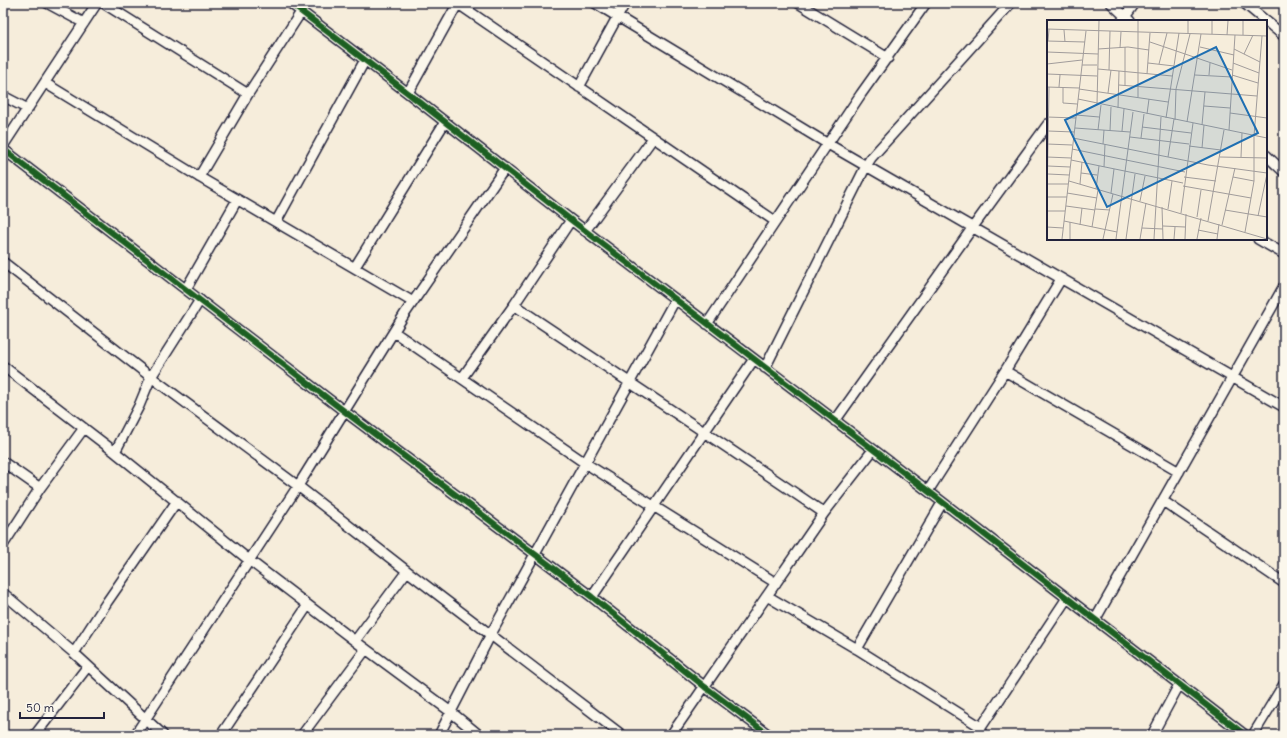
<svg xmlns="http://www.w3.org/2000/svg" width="1287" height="738" viewBox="0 0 1287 738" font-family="Delius,sans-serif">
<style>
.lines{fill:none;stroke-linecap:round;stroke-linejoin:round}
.street-casing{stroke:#22223b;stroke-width:12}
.street{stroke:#fbf7ec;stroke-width:9}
.cycleway-casing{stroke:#fbf7ec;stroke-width:8}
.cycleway{stroke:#1b5e20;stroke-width:6}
.inset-road{fill:none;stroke:#a19c9b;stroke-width:1}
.view{fill:#1f6fb2;fill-opacity:0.15;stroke:#1f6fb2;stroke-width:2}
.inset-edge{fill:none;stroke:#22223b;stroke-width:2}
</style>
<rect width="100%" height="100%" fill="#f6eddb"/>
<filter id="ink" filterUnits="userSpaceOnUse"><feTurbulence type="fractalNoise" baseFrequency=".025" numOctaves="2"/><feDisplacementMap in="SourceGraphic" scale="8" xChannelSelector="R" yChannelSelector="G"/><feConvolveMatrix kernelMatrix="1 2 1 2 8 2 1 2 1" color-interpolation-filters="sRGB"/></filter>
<g filter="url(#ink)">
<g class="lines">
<defs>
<path id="street" d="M47,3L84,23
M103,3L248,94
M290,3L408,93L571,220L928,491L1245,735
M457,3L775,221
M595,3L828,144L1284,407
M798,3L888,58
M1111,3L1130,21
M1244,3L1284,36
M1122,21L1135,3
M45,83L199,177L413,302
M579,87L625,3
M408,93L458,3
M3,96L28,109
M3,146L97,3
M3,149L344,411L592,597L705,687L769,735
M1266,155L1284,172
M199,177L248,94L301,12
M276,222L365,60
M585,231L653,138
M1258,239L1284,254
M3,262L151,377L298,486L407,571L622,735
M355,267L445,122
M186,289L237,200
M514,305C618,375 722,443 824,513
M707,324L861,94L926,3
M394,332L585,463L776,583
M3,366L115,452L249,560L355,641L451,712L479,735
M765,368L866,166L871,158L1011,3
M1005,371L1179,472
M462,378L514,305L571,220
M835,421L973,227L1048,124
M115,452L139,406L151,377L200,300
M3,462L40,488
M928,491L1005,371L1061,279
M1163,501L1284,583
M3,545L40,488L84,428
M3,593L74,653L163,735
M767,596L857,649L981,727
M592,597L754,359
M1095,620L1284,286
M355,641L407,571
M857,649L942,503
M74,653L107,602L177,501
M35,735L88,666
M135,735L298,486L404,315L505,168
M221,735L308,605
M302,735L366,649
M439,735L491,634L675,300
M671,735L824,513L873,450
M976,735L1067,598
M1152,735L1179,685
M1253,735L1284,684"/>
</defs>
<use href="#street" class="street-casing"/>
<use href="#street" class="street"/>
<defs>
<path id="cycleway" d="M290,3L408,93L571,220L928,491L1245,735
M3,149L344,411L592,597L705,687L769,735"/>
</defs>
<use href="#cycleway" class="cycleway-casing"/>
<use href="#cycleway" class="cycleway"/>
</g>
</g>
<g transform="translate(1047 20)">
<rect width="220" height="220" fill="#f6eddb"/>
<path class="inset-road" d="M0,9L220,16M17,10L18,22M141,14V1M165,14V1M180,15L181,1M196,15V1M0,21L38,22M1,21L2,9M103,22L185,50M153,27L187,35M73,28L74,12M51,29L81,27L102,30M187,29L213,42M0,32L51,34M197,34L206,15M101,43L127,46M186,43L212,53M0,44L35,40M112,44L120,13M35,45H50M51,49L125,56M62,50L63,11M0,54L50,56M100,54L103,13M148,55L185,57M162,55L163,43M185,55L211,63M72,65L210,76M78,66V27M0,67L32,68M12,67L13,55M16,67V83L30,84M32,69L121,82M61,73L64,50M91,77V1M31,79L220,118M50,84L52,1M157,86L183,88M71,88L72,51M183,93L220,98M100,94L102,79M29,95L52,97M0,97L29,98M119,98L132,13M128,100L129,69L143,14M140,102L154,14M155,105L158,72M95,107L144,113M28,108L83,112M51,110L54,85M182,110L188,15M1,111L27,112M63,111L64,87M75,111L77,89M83,117L142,124M26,118L161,145L220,153M94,118L97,94M0,124L25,125M56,124L57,110M142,126L174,130M155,128L157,105M25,129L138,152M0,137L24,138M121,137L127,99M173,137L220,138M194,137L195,113M24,140L136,163M1,146L23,147M57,147L58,124M34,153L50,155M1,154L22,155M137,157L169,161M186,157L207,161M22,161L220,219M0,164H21M33,164L35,142M136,166L204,178M49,169L52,146M20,173L50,178M64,173L67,149M0,177H20M0,180L2,67M93,181L98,156M19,186L48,190M115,187L116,219M48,189L63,190M121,189L125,161M178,190L220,197M0,191H18M134,193L146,103M211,196L220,154M150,197L154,170M17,201L70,212M161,201L177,110M23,202V219M33,205L35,188M175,205L188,148M116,206L138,207M0,207L16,208M45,207L51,170M95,208L116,209M151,210L171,214M198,212L207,161V116L215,16M15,219L39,11M56,219L66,174M69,219L86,92M79,219L88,154M93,219L99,183M107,219L114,97M127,219L128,207M138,219L139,194M150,219L154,198M170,219L172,204"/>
<path class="view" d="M169,27L211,113L60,187L18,100Z"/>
<rect width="220" height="220" class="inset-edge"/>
</g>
<rect width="1287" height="738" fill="none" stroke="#fbf7ec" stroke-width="16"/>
<rect x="8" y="8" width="1271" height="722" fill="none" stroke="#22223b" stroke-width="1.5" filter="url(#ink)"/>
<path d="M20 712v6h84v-6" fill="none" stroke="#22223b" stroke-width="2"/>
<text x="26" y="712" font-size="12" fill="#22223b" stroke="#fbf7ec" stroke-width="3" paint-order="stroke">50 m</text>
</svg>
